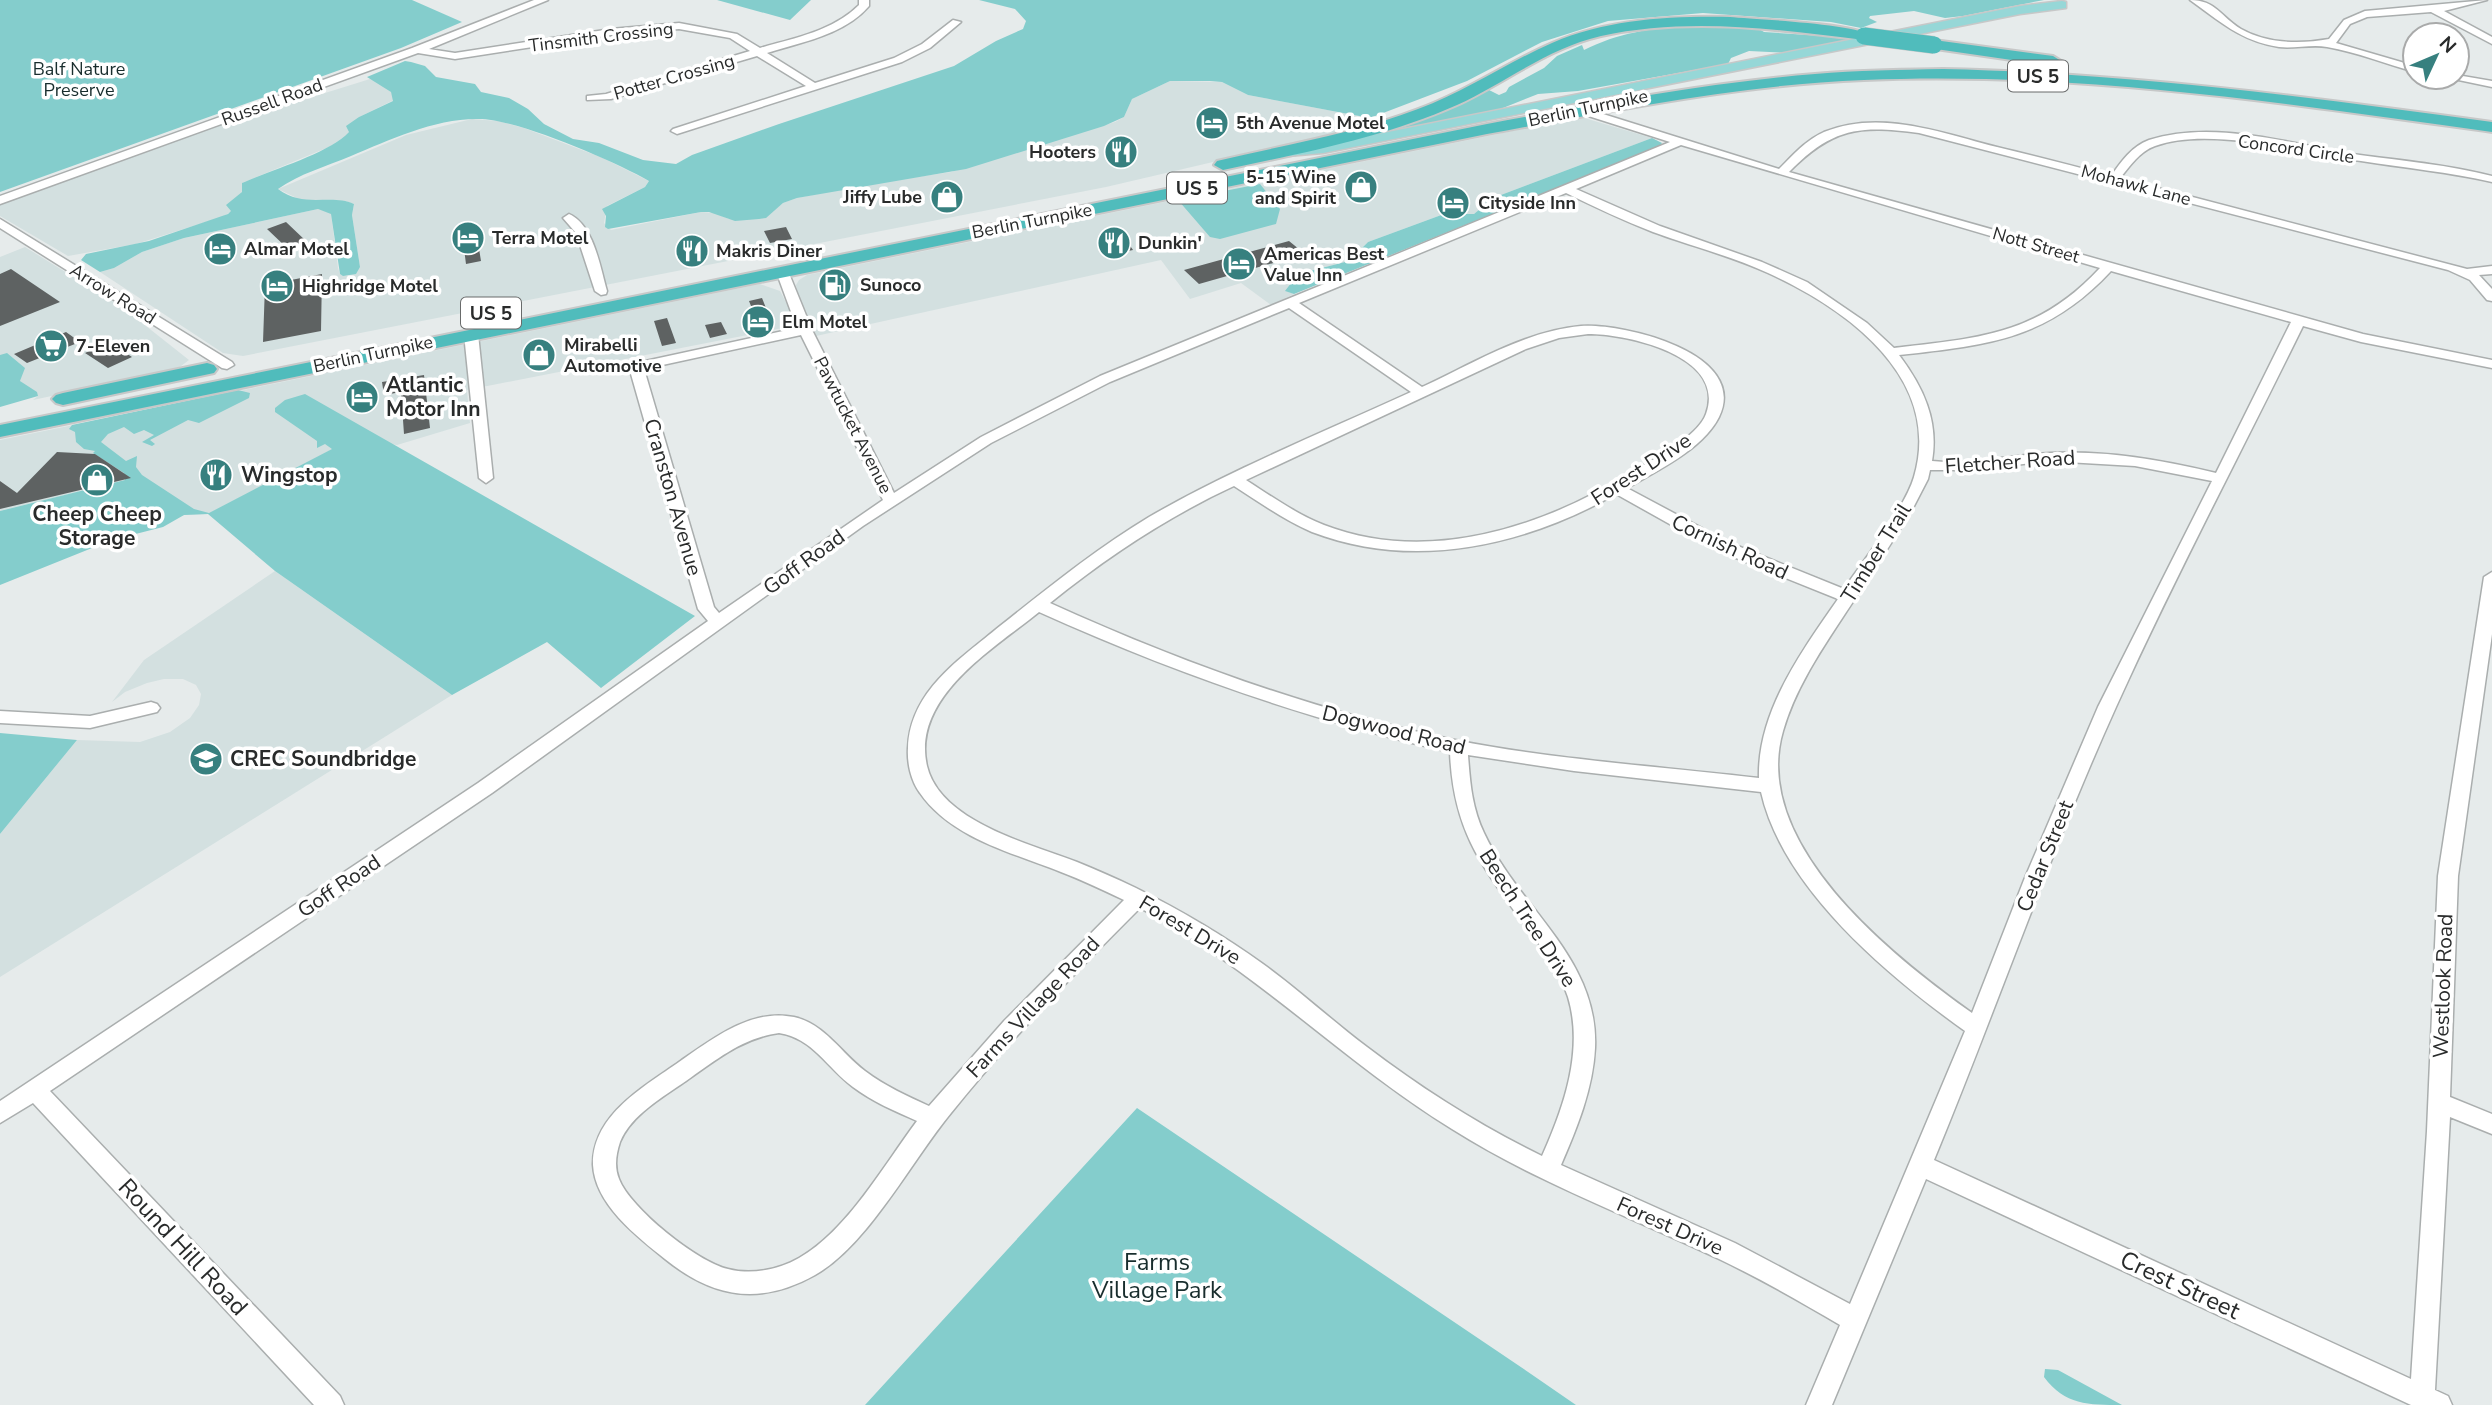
<svg xmlns="http://www.w3.org/2000/svg" width="2492" height="1405" viewBox="0 0 2492 1405" font-family="'Nunito Sans',sans-serif">
<style>
.built{fill:#d3e0e0}
.green{fill:#84cdcc}
.building{fill:#5e6262}
.lines{fill:none;stroke-linecap:round;stroke-linejoin:round}
.minor-casing{stroke:#aaaeae;stroke-width:3}
.major-casing{stroke:#c7c8c8;stroke-width:3}
.highway-casing{stroke:#c7c8c8;stroke-width:4}
.minor{fill:#fff;fill-rule:evenodd}
.major{fill:#96d7d7;fill-rule:evenodd}
.highway{fill:#50bcbc;fill-rule:evenodd}
.highway-bridge-casing{stroke:#c7c8c8;stroke-width:18;stroke-linecap:butt}
.highway-bridge{stroke:#50bcbc;stroke-width:17}
.labels{text-anchor:middle;stroke-width:7;stroke-linejoin:round;paint-order:stroke}
.far-street-label{font-size:18px;fill:#292b2b;stroke:#fff}
.far-park-label{font-size:18px;fill:#182d2d;stroke:#fff}
.far-poi-label{font-size:18px;font-weight:bold;fill:#292b2b;stroke:#fff;text-anchor:start}
.shield{fill:#fff;stroke:#696b6b;stroke-width:2}
.shield-label{font-size:19px;font-weight:bold;fill:#292b2b}
.poi-label{font-size:21px;font-weight:bold;fill:#292b2b;stroke:#fff;text-anchor:start}
.street-label{font-size:21px;fill:#292b2b;stroke:#fff}
.near-street-label{font-size:24px;fill:#292b2b;stroke:#fff}
.near-park-label{font-size:24px;fill:#182d2d;stroke:#fff}
</style>
<rect width="100%" height="100%" fill="#e6ebeb"/>
<path class="built" d="M370,79L379,82L391,92L394,100L359,117L347,135L329,147L242,183V192L231,212L222,217L136,244L68,256L0,216V203L285,100L293,103Z
M1170,81L1222,82L1248,95L1381,120L1350,130L1106,187L243,356L223,353L100,272L114,268L142,252L184,238L318,209L331,213L338,268L340,274L348,276L360,267L352,215L354,204L346,201H303L278,189L406,135L472,119L498,121L524,128L603,158L649,181L645,187L607,206L604,223L611,230L701,212L715,213L729,219L766,217L783,203L797,198L862,185L951,172L1115,122L1124,117L1132,99Z
M1581,117L1652,138L1493,198L1474,214H1444L1368,242L1349,261L1298,274L1286,291L1294,294L1271,305L1241,283L1190,299L1161,260L816,336L797,293L796,285L799,280L807,275Z
M25,247L122,307L189,360L177,369L168,371L33,400L38,396L20,381L22,374L0,355V257Z
M760,284L780,291L798,325L467,390L470,423L397,445L352,439L208,514L184,515L168,522L130,479L0,511V440Z
M275,571L452,695L0,977V834L77,740L140,742L170,732L190,718L199,705L201,694L196,685L183,679H164L147,683L125,692L112,702L144,660Z"/>
<path class="green" d="M0,0H412L462,22L401,48L0,192Z
M717,0H811L790,20Z
M979,0H2044L1963,16L1945,18L1914,11L1870,16L1869,18L1877,22L1861,28L1831,22L1703,13L1608,21L1542,42L1467,81L1370,118L1248,95L1222,82L1210,81H1170L1132,99L1124,117L1104,126L966,169L797,198L783,203L766,218L759,219L735,221L709,212H701L608,229L605,227L606,216L602,209L645,187L649,181C614,161 517,119 479,119C436,118 389,140 351,156C327,166 299,174 278,189C305,209 331,193 354,204L352,215L360,267L356,274L343,276L340,274L331,214L318,209L184,238L142,252L114,268L100,272L81,260L86,254L149,241L228,214L231,211L226,205L242,192V183C271,170 330,153 349,132L346,126L359,117L393,101L391,92L367,77L405,61L411,62L425,66L436,77L475,84L481,92L509,98L528,109L544,124L573,139L599,143L643,160L676,164L692,155L779,124L954,66L996,41L1023,29L1026,21L1015,9Z
M1688,26L1756,27L1764,32L1866,39L1790,53L1749,51L1731,58L1728,64L1578,91L1538,94L1493,112L1340,142L1431,115L1489,90L1499,95L1506,92L1509,87L1544,68L1557,56L1582,45L1584,50C1618,33 1651,28 1688,26Z
M1652,138L1662,143L1659,147L1294,294L1285,291L1298,274L1349,261L1368,242L1444,214H1474L1493,198Z
M1260,184L1280,209L1276,224L1220,239L1210,237L1178,200Z
M7,353L25,368L20,381L37,392L38,396L0,407V355Z
M238,390L250,393L249,398L199,423L188,420L150,440L155,444L152,446L142,442L154,435L144,430L134,434L124,427L108,434L101,442L126,461L137,456L136,467L142,475L194,509L209,513L332,449L325,444L317,448V441L275,412V408L285,400L305,394L695,616L601,688L547,642L452,695L275,571L208,514L184,515L163,527L112,540L0,585V511L125,480L124,473L93,453L95,451L84,449L76,442L75,432L69,429L72,425Z
M0,733L77,740L0,834Z
M1137,1108L1531,1374L1576,1405H865Z
M2045,1369L2058,1370L2122,1405C2088,1405 2065,1405 2044,1377Z"/>
<path class="building" d="M1366,179L1377,190L1356,195L1345,183Z
M286,222L306,241L287,248L267,229Z
M475,224L481,261L466,264L461,226Z
M786,227L792,239L770,243L764,231Z
M1118,231L1124,237L1133,250L1114,254L1100,235Z
M1289,241L1305,254L1199,284L1184,270Z
M11,269L60,302L0,326V274Z
M322,274L321,331L263,342L265,285Z
M837,275L846,293L833,295L825,277Z
M762,298L772,323L759,326L749,301Z
M667,318L676,343L662,346L654,321Z
M721,322L727,334L710,338L705,325Z
M66,332L80,342L27,363L14,354Z
M109,342L132,357L108,368L85,353Z
M424,375L430,428L404,434L401,392L384,395L382,382Z
M57,452L95,454L131,478L0,509V481L17,493Z"/>
<g class="lines">
<defs>
<path id="minor" d="M534,0H548L429,49L455,53L611,29L679,23L737,34L760,48C794,38 833,31 859,5V0H869V6C844,35 802,42 767,53L815,83L894,58L922,44L953,20L961,22L930,48L902,62L677,134L671,131L673,129L806,86L757,56L611,99L587,100V96L606,94L750,51L730,38L679,29L611,35L455,59L418,53L0,204V196L412,48Z
M2190,0C2216,0 2221,17 2241,29C2267,44 2301,44 2329,39L2344,20L2365,11L2487,0L2444,11L2492,37V44L2431,12L2367,17L2350,24L2336,43L2415,66V72C2386,64 2357,52 2327,47C2312,44 2294,49 2279,47C2242,42 2218,20 2190,0Z
M2457,75L2492,81V87L2444,77Z
M1579,109H1587L1779,169C1793,155 1806,140 1824,132C1880,109 1942,133 1997,147C2035,156 2073,166 2111,176C2121,162 2132,146 2149,140C2216,119 2294,145 2360,155C2405,161 2449,165 2492,176V182C2449,172 2405,168 2361,161C2304,153 2209,126 2155,146C2140,151 2130,166 2120,178L2467,269L2492,266V274L2479,275L2492,289V301L2487,300L2470,280L2448,270L1919,133C1859,125 1832,128 1789,172L2363,334L2492,360V368L2361,342L2303,326C2241,453 2174,578 2116,707C2049,855 1996,1010 1934,1160L2411,1379L2427,1131L2438,876L2484,577L2492,572V634L2458,876L2450,1097L2492,1114V1134L2450,1117L2435,1390L2448,1396L2452,1405H2411L1926,1179L1832,1405H1806L1840,1325C1801,1302 1761,1279 1719,1259C1629,1216 1536,1182 1452,1129C1343,1062 1254,968 1140,908C1074,974 1009,1041 951,1113C912,1160 868,1245 815,1275C760,1306 713,1298 665,1259C636,1236 595,1204 593,1165C592,1115 645,1086 679,1062C712,1039 751,1008 794,1017C825,1024 841,1053 865,1071C885,1086 907,1096 929,1106L1004,1021L1124,900C1103,890 1082,880 1061,872C1013,853 951,838 920,793C911,781 907,763 908,748C910,691 960,659 1000,626C1048,588 1096,549 1149,517C1232,469 1324,432 1411,392L1289,308L1110,382L991,443L863,526L492,793L50,1091L340,1396L344,1405H314L33,1103L0,1123V1101L478,783L708,621L698,609L629,367L636,363L797,328L776,271L778,268L782,267L788,271L812,330L894,493L981,437L1100,376L1670,142L1579,113ZM1681,145L2100,268C2038,335 1980,338 1894,348L1867,323L1807,282L1762,262L1660,226L1576,189ZM1566,193C1595,207 1624,221 1653,232C1691,246 1731,256 1768,273C1847,309 1943,378 1914,477C1905,508 1863,561 1844,589L1728,542L1627,488C1657,471 1703,449 1719,417C1750,353 1623,323 1581,326C1525,331 1472,364 1422,387L1299,303ZM2111,271L2291,322L2216,473C2162,460 2106,450 2050,453C2010,455 1972,465 1932,461C1939,420 1923,387 1899,355C1988,345 2047,340 2111,271ZM1588,334C1628,334 1727,356 1706,414C1698,437 1652,460 1632,472C1541,528 1428,565 1324,525C1296,514 1271,496 1246,480L1526,349L1559,338ZM801,335L883,500L719,613L714,607L644,369ZM2049,461L2135,466L2212,481L2098,707L2024,880L1972,1013C1892,956 1750,844 1783,731C1797,682 1829,639 1856,597C1875,568 1895,538 1913,508L1928,479L1930,470H1972ZM1234,486C1259,502 1284,520 1312,532C1414,571 1524,546 1616,494L1716,550L1838,599C1802,651 1757,712 1759,778C1657,766 1555,760 1455,740C1314,711 1180,662 1050,603C1107,557 1167,517 1234,486ZM1039,612C1172,672 1308,720 1450,752C1453,829 1480,864 1524,924C1541,946 1559,969 1568,997C1584,1050 1564,1107 1542,1156C1480,1126 1421,1088 1367,1047C1331,1020 1299,990 1263,964C1223,935 1180,910 1136,888C1117,879 1097,870 1077,862C1031,844 940,822 927,766C911,697 995,648 1039,612ZM1468,755L1574,771L1761,792C1783,889 1888,976 1965,1031L1850,1304L1735,1243L1561,1165C1577,1128 1593,1089 1595,1048C1599,958 1519,908 1484,833C1472,808 1470,783 1468,755ZM779,1033C813,1038 827,1068 853,1087C873,1102 895,1111 917,1121C884,1165 847,1231 799,1258C778,1270 751,1275 728,1269C697,1262 630,1208 619,1179C614,1167 616,1154 620,1142C631,1115 663,1097 686,1081C715,1061 742,1038 779,1033Z
M569,214C594,225 600,267 607,291L606,294L601,295L595,291L576,233L563,218Z
M0,219L232,362L234,365L227,369L222,368L0,228Z
M471,330L478,334L493,478L486,483L479,478L464,334Z
M151,702L157,704L160,708L157,712L90,728L0,723V711L90,716Z"/>
<path id="major" d="M2062,1L2066,2V8L2020,14L1323,153L1287,156L1280,152L1287,148L1323,145L2020,6Z"/>
<path id="highway" d="M1730,17C1753,19 1859,24 1871,36L1864,40C1776,29 1688,17 1601,36C1548,48 1505,83 1457,105C1383,138 1302,153 1223,170L1214,165L1217,161C1284,145 1353,134 1418,109C1465,92 1506,63 1552,43C1608,19 1669,16 1730,17Z
M1934,40L2053,56L2061,61L2053,66L1929,48L1926,45Z
M1943,69C2128,73 2309,97 2492,122V132C2284,103 2075,71 1864,80C1737,85 1612,111 1487,134L0,437V425L1487,124C1596,104 1704,83 1815,74C1857,70 1900,70 1943,69Z
M207,363L214,365L217,369L214,373L63,405L56,403L52,399L56,395L63,393Z"/>
</defs>
<use href="#minor" class="minor-casing"/>
<use href="#major" class="major-casing"/>
<use href="#highway" class="highway-casing"/>
<use href="#minor" class="minor"/>
<use href="#major" class="major"/>
<use href="#highway" class="highway"/>
<defs>
<path id="highway-bridge" d="M1864,36L1934,45"/>
</defs>
<use href="#highway-bridge" class="highway-bridge-casing"/>
<use href="#highway-bridge" class="highway-bridge"/>
</g>
<defs>
<symbol id="hotel-disc" viewBox="-11 -11 22 22"><circle r="9.5" fill="#37807f" stroke="#fff"/><path d="M-6-4.5h1.5V1H6V5H4.5V3h-9V5H-6ZM-4 0a1.8 1.8 0 1 1 3.6 0ZM.5 0V-2.5h3Q6-2.5 6 0Z" fill="#fff"/></symbol>
<symbol id="restaurant-disc" viewBox="-11 -11 22 22"><circle r="9.5" fill="#37807f" stroke="#fff"/><path d="M-5-6h1v4h1v-4h1v4h1v-4h1v5L-1.5 .5V6h-2V.5L-5-1ZM5-6V6H3V1.5H1.5Q1.5-4 5-6Z" fill="#fff"/></symbol>
<symbol id="shop-disc" viewBox="-11 -11 22 22"><circle r="9.5" fill="#37807f" stroke="#fff"/><path d="M-5-2.5h2.3a2.7 3.5 0 0 1 5.4 0H5L5.5 6h-11ZM-1.5-2.5h3a1.5 2.3 0 0 0-3 0Z" fill="#fff"/></symbol>
<symbol id="fuel-disc" viewBox="-11 -11 22 22"><circle r="9.5" fill="#37807f" stroke="#fff"/><path d="M-5.5-6h7V0h2V4h1.3V-2.5L3-4.5l.8-.8L6-3V5H2.5V1h-1V6h-7ZM-4.2-4.7v3.2H.2V-4.7Z" fill="#fff"/></symbol>
<symbol id="supermarket-disc" viewBox="-11 -11 22 22"><circle r="9.5" fill="#37807f" stroke="#fff"/><path d="M-6-5.5h2.5l.6 2H6L4.5 2H-2.5L-4.4-4H-6ZM-1.5 3.2a1.3 1.3 0 1 0 .1 0ZM3 3.2a1.3 1.3 0 1 0 .1 0Z" fill="#fff"/></symbol>
<symbol id="school-disc" viewBox="-11 -11 22 22"><circle r="9.5" fill="#37807f" stroke="#fff"/><path d="M0-5L7-2L0 1L-7-2ZM-4 1L0 2.5L4 1V4Q0 6-4 4Z" fill="#fff"/></symbol>
</defs>
<g fill-rule="evenodd">
<use href="#hotel-disc" x="1193" y="104" width="38" height="38"/>
<use href="#restaurant-disc" x="1102" y="133" width="38" height="38"/>
<use href="#shop-disc" x="1342" y="168" width="38" height="38"/>
<use href="#shop-disc" x="928" y="178" width="38" height="38"/>
<use href="#hotel-disc" x="1434" y="184" width="38" height="38"/>
<use href="#hotel-disc" x="449" y="219" width="38" height="38"/>
<use href="#restaurant-disc" x="1095" y="224" width="38" height="38"/>
<use href="#hotel-disc" x="201" y="230" width="38" height="38"/>
<use href="#restaurant-disc" x="673" y="232" width="38" height="38"/>
<use href="#hotel-disc" x="1220" y="245" width="38" height="38"/>
<use href="#fuel-disc" x="816" y="266" width="38" height="38"/>
<use href="#hotel-disc" x="258" y="267" width="38" height="38"/>
<use href="#hotel-disc" x="739" y="303" width="38" height="38"/>
<use href="#supermarket-disc" x="32" y="327" width="38" height="38"/>
<use href="#shop-disc" x="520" y="336" width="38" height="38"/>
<use href="#hotel-disc" x="343" y="378" width="38" height="38"/>
<use href="#restaurant-disc" x="197" y="456" width="38" height="38"/>
<use href="#shop-disc" x="78" y="461" width="38" height="38"/>
<use href="#school-disc" x="187" y="740" width="38" height="38"/>
</g>
<g class="labels">
<g class="far-street-label">
<text transform="translate(601 37) rotate(-7)" y="6">Tinsmith Crossing</text>
<text transform="translate(674 77) rotate(-16)" y="6">Potter Crossing</text>
<text transform="translate(272 102) rotate(-20)" y="6">Russell Road</text>
<text transform="translate(1588 108) rotate(-12)" y="6">Berlin Turnpike</text>
<text transform="translate(2296 149) rotate(8)" y="6">Concord Circle</text>
<text transform="translate(2136 185) rotate(15)" y="6">Mohawk Lane</text>
<text transform="translate(1032 221) rotate(-11)" y="6">Berlin Turnpike</text>
<text transform="translate(2036 245) rotate(16)" y="6">Nott Street</text>
<text transform="translate(113 294) rotate(32)" y="6">Arrow Road</text>
<text transform="translate(373 354) rotate(-12)" y="6">Berlin Turnpike</text>
<text transform="translate(853 425) rotate(63)" y="6">Pawtucket Avenue</text>
</g>
<g class="far-park-label">
<text x="79" y="75">Balf Nature<tspan x="79" dy="21">Preserve</tspan></text>
</g>
<g class="far-poi-label">
<text x="1236" y="129">5th Avenue Motel</text>
<text x="1096" y="158" text-anchor="end">Hooters</text>
<text x="1336" y="183" text-anchor="end">5-15 Wine<tspan x="1336" dy="21">and Spirit</tspan></text>
<text x="922" y="203" text-anchor="end">Jiffy Lube</text>
<text x="1478" y="209">Cityside Inn</text>
<text x="492" y="244">Terra Motel</text>
<text x="1138" y="249">Dunkin'</text>
<text x="244" y="255">Almar Motel</text>
<text x="716" y="257">Makris Diner</text>
<text x="1264" y="260">Americas Best<tspan x="1264" dy="21">Value Inn</tspan></text>
<text x="860" y="291">Sunoco</text>
<text x="302" y="292">Highridge Motel</text>
<text x="782" y="328">Elm Motel</text>
<text x="564" y="351">Mirabelli<tspan x="564" dy="21">Automotive</tspan></text>
<text x="76" y="352">7-Eleven</text>
</g>
<g class="shield">
<rect x="2008" y="60.5" width="60" height="31" rx="5"/>
<rect x="1167" y="172.5" width="60" height="31" rx="5"/>
<rect x="461" y="297.5" width="60" height="31" rx="5"/>
</g>
<g class="shield-label">
<text x="2038" y="83">US 5</text>
<text x="1197" y="195">US 5</text>
<text x="491" y="320">US 5</text>
</g>
<g class="poi-label">
<text x="386" y="392">Atlantic<tspan x="386" dy="24">Motor Inn</tspan></text>
<text x="241" y="482">Wingstop</text>
<text x="97" y="521" text-anchor="middle">Cheep Cheep<tspan x="97" dy="24">Storage</tspan></text>
<text x="230" y="766">CREC Soundbridge</text>
</g>
<g class="street-label">
<text transform="translate(2010 462) rotate(-4)" y="7">Fletcher Road</text>
<text transform="translate(1641 469) rotate(-33)" y="7">Forest Drive</text>
<text transform="translate(673 497) rotate(74)" y="7">Cranston Avenue</text>
<text transform="translate(1730 547) rotate(25)" y="7">Cornish Road</text>
<text transform="translate(1876 553) rotate(-58)" y="7">Timber Trail</text>
<text transform="translate(804 562) rotate(-36)" y="7">Goff Road</text>
<text transform="translate(1394 730) rotate(14)" y="7">Dogwood Road</text>
<text transform="translate(2045 856) rotate(-68)" y="7">Cedar Street</text>
<text transform="translate(339 886) rotate(-34)" y="7">Goff Road</text>
<text transform="translate(1528 918) rotate(57)" y="7">Beech Tree Drive</text>
<text transform="translate(1190 930) rotate(31)" y="7">Forest Drive</text>
<text transform="translate(2443 986) rotate(-88)" y="7">Westlook Road</text>
<text transform="translate(1033 1007) rotate(-47)" y="7">Farms Village Road</text>
<text transform="translate(1670 1226) rotate(24)" y="7">Forest Drive</text>
</g>
<g class="near-street-label">
<text transform="translate(183 1247) rotate(47)" y="8">Round Hill Road</text>
<text transform="translate(2180 1285) rotate(25)" y="8">Crest Street</text>
</g>
<g class="near-park-label">
<text x="1157" y="1270">Farms<tspan x="1157" dy="28">Village Park</tspan></text>
</g>
</g>
<g transform="translate(2436 56) rotate(46)"><circle r="33" fill="#ffffff" stroke="#a9aaaa" stroke-width="2"/>
<path d="M0-5L12 26L0 18L-12 26Z" fill="#37807f"/>
<text y="-10" font-size="19" font-weight="bold" text-anchor="middle" fill="#292b2b">N</text>
</g>
</svg>
